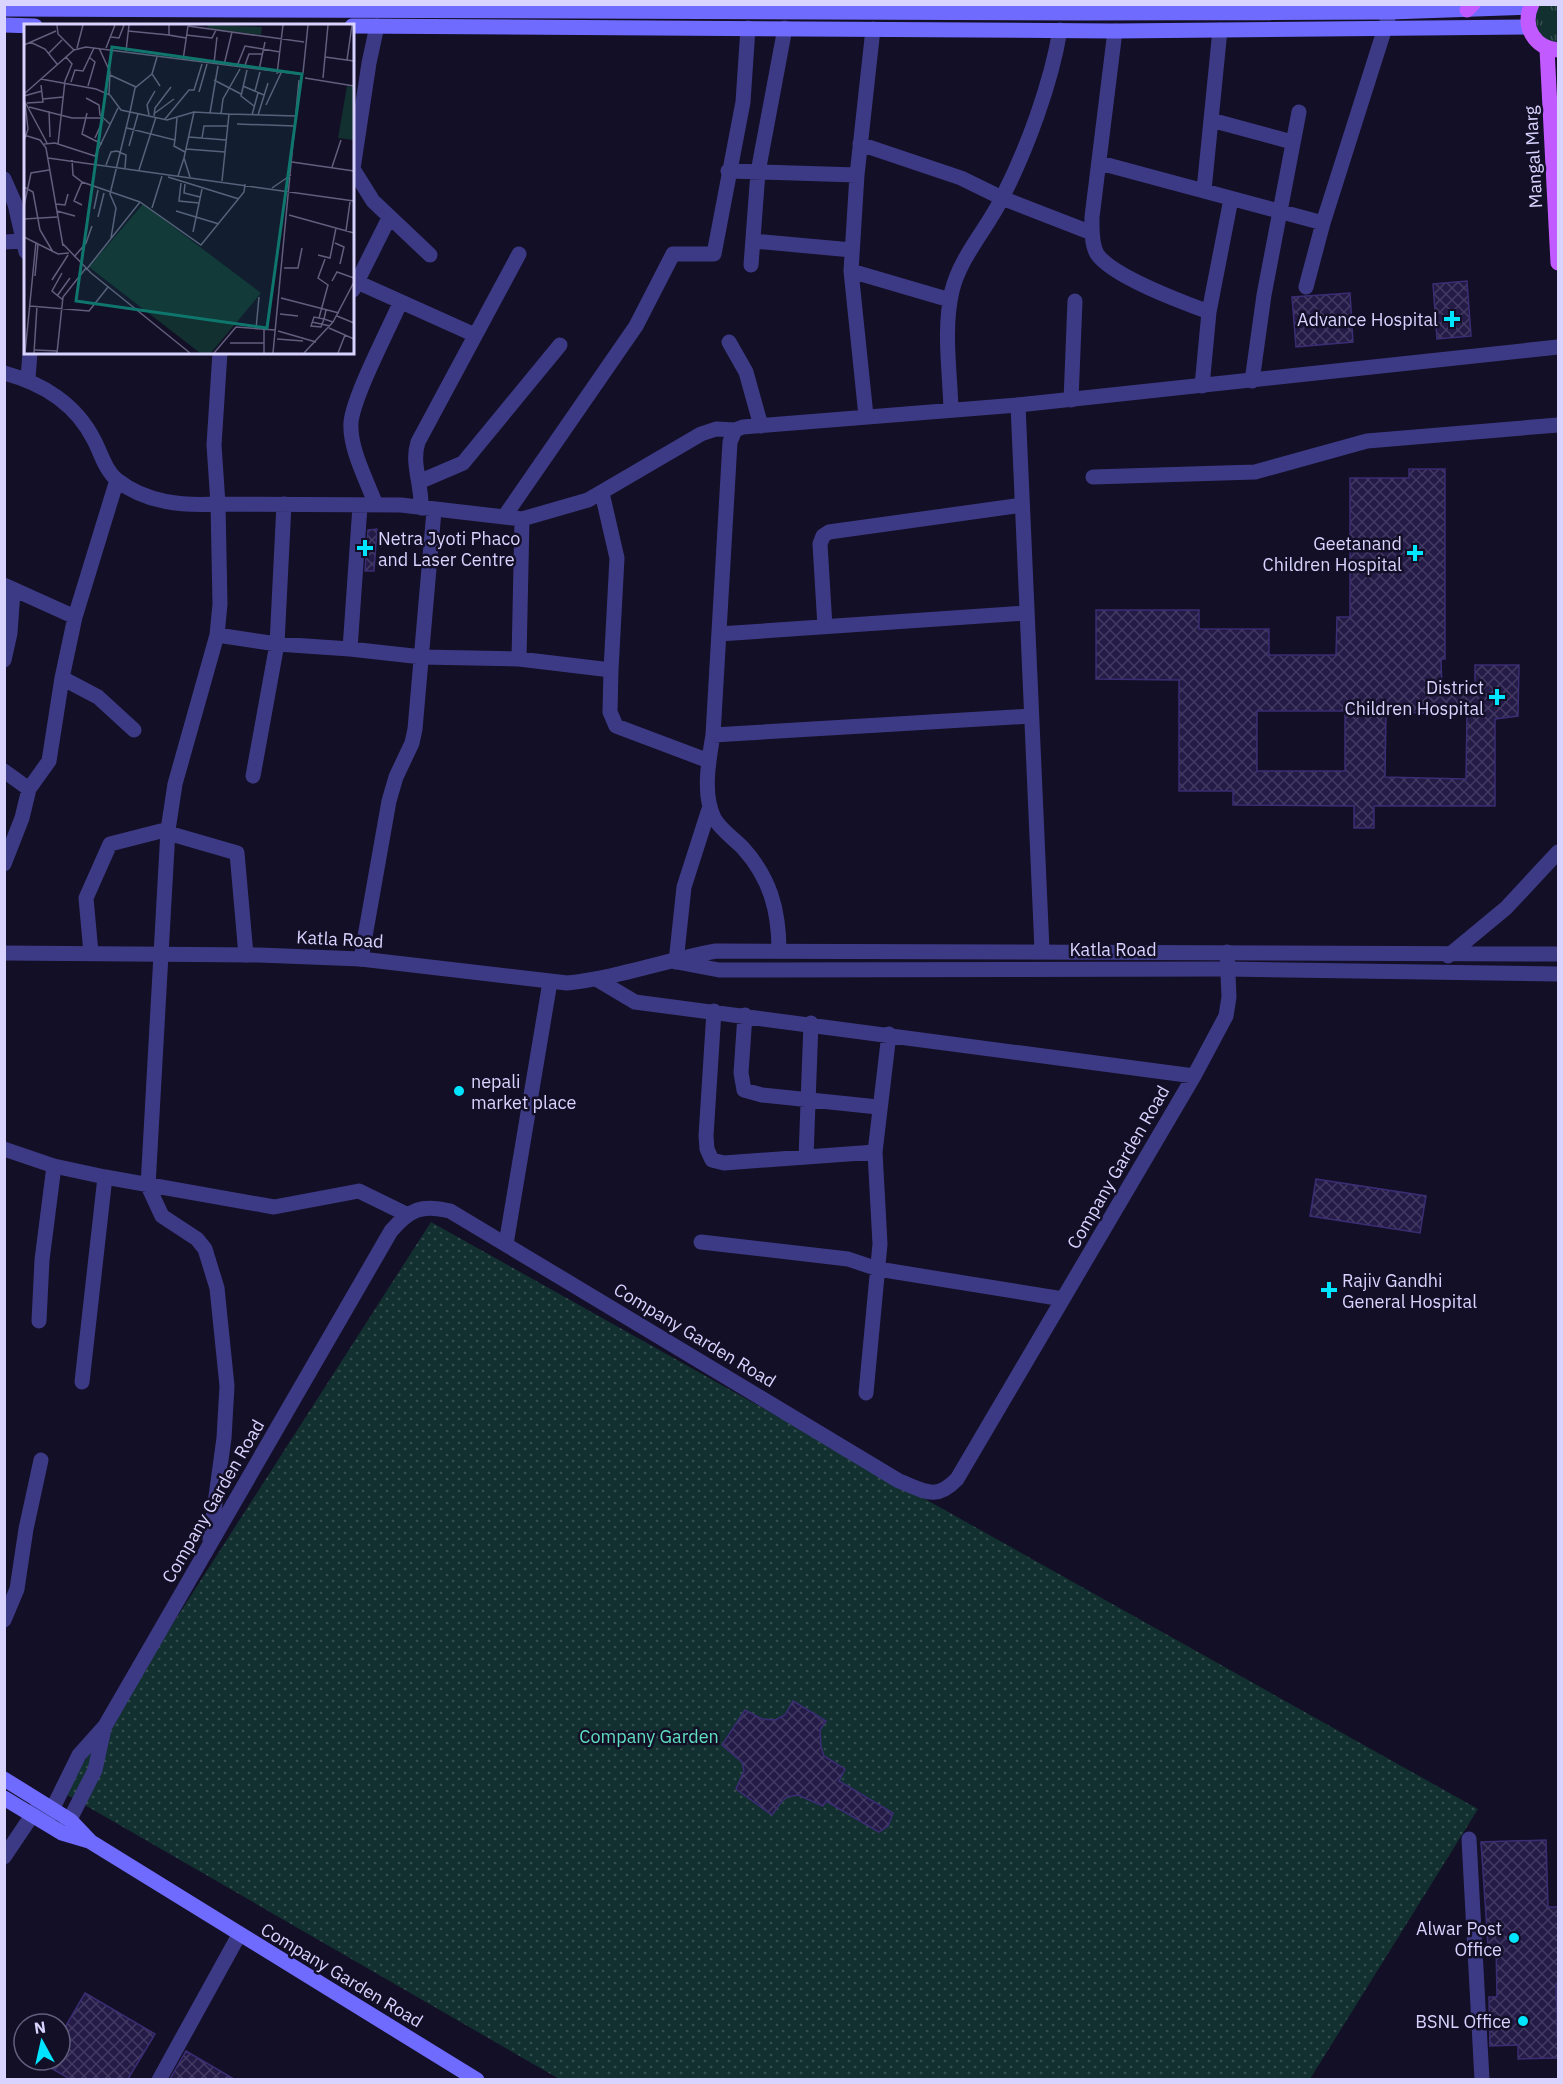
<svg xmlns="http://www.w3.org/2000/svg" width="1563" height="2084" font-family="'IBM Plex Sans',sans-serif">
<defs>
<pattern id="grass-tufts" width="24" height="20" patternUnits="userSpaceOnUse" patternTransform="scale(1.5)"><rect width="24" height="20" fill="#12302f"/><path d="M3 7l-1-3M5 7V3M7 7l1-3M15 17l-1-3M17 17v-4M19 17l1-3" fill="none" stroke="#344d4e"/></pattern>
<pattern id="park-dots" width="8" height="8" patternUnits="userSpaceOnUse" patternTransform="scale(1.5)"><rect width="8" height="8" fill="#12302f"/><path d="M2 2h.1M6 6h.1" fill="none" stroke="#344d4e" stroke-width="1.8" stroke-linecap="round"/></pattern>
<pattern id="building-cross-hatch" width="8" height="8" patternUnits="userSpaceOnUse" patternTransform="scale(1.5)"><rect width="8" height="8" fill="#241b47"/><path d="M0 0l8 8M0 8l8-8" fill="none" stroke="#433b63"/></pattern>
</defs>
<rect width="100%" height="100%" fill="#130f26"/>
<path fill="url(#grass-tufts)" d="M1535,5h23v41l-14,1 -16,-33z"/>
<path fill="url(#park-dots)" d="M431,1222l1047,587 -168,270 -749,1 -497,-287z"/>
<path fill="url(#building-cross-hatch)" stroke="#3b2d73" stroke-width="1.5" fill-rule="evenodd" d="M1467,281l4,55 -34,3 -4,-55z
M1350,293l3,49 -57,5 -4,-50z
M1409,469h36v190h-4l1,33h33v-27h44l-1,51 -23,3v87h-121v22h-20v-22l-121,-1v-14h-54v-111l-83,-1v-69h103v19h70v26h67l1,-38h13v-139h59zM1257,711h88v60h-88zM1386,712l81,2 -1,65 -81,-2z
M377,529l-3,42h-9l3,-41z
M1316,1179l110,17 -6,37 -110,-17z
M793,1701l33,20 -6,9 1,17 3,9 21,13 -6,12 54,32 -5,13 -9,6 -53,-31 -3,5 -25,-11 -11,2 -6,5 -9,13 -36,-26 8,-18 -2,-9 -20,-17 23,-35 17,9 13,1 10,-5z
M1546,1840l2,67h10v77h-2l2,74 -40,1v-14l-28,1 -1,-49h8l-1,-52 -8,1 -7,-104z
M85,1993l70,41 -27,45h-58l-33,-19h23v-24z
M186,2051l48,28h-64z"/>
<g fill="none" stroke-linecap="round" stroke-linejoin="round">
<path stroke="#3d3a85" stroke-width="15" d="M377,26l-8,37 -16,106 20,32 57,54
M1115,31l-23,186c0,11 -1,26 5,37 16,23 85,48 112,58
M1211,120l81,22
M860,144l101,34 41,20 90,35
M1100,163l223,60
M728,171l129,4
M4,179l11,25 11,48
M1204,190l16,-160
M753,241l99,9
M4,242l19,-1
M751,265l7,-93 27,-144
M851,271l99,29
M357,282l118,53
M1306,287l17,-64 67,-211
M353,290l36,-72
M729,342l17,30 15,54
M4,373c38,10 72,31 90,67 7,13 11,30 23,40 29,23 66,26 101,24l-4,-59 6,-93
M28,379l2,-27
M1252,381l12,-86 35,-183
M1202,386l7,-74 22,-113
M1071,400l4,-99
M951,410c-1,-38 -8,-81 1,-119 8,-34 35,-62 50,-93 25,-49 49,-114 58,-168
M866,416l-15,-145 6,-96 16,-146
M1093,477l162,-5 112,-31 191,-16
M421,481l42,-18 97,-118
M602,493l15,65 -6,112
M376,505c-9,-24 -27,-57 -25,-83 3,-27 37,-91 49,-119
M421,508c1,-25 -10,-44 -3,-66l101,-188
M504,517l132,-191 37,-72h41l29,-152 5,-74
M4,585l71,32
M825,627l-5,-83 3,-8 6,-4 193,-27
M719,634l307,-21
M217,635l60,9 73,5 72,8 97,2 92,11 -1,42 6,14 93,35
M350,649l10,-143
M519,659l3,-140
M4,660l6,-27 3,-42
M62,678l36,19 36,33
M713,735l318,-19
M4,771l25,18
M253,776l24,-132 7,-140
M4,864l18,-46 7,-29 20,-28 13,-83 13,-61 42,-137
M779,951c0,-41 -9,-73 -36,-103 -9,-9 -23,-19 -29,-30 -12,-24 -5,-59 -1,-83l17,-293 5,-12 8,-3 275,-22
M91,953l-5,-55 24,-54 51,-13 76,22 9,102
M361,959l28,-158 7,-24 16,-34 3,-14 19,-218
M676,962l8,-75 26,-81
M598,980l37,22 559,74
M714,1011l-8,125 1,13 5,11 12,3 151,-11
M745,1015l-4,58 3,17 18,5 116,12
M4,1149l50,17 51,11 169,30 85,-16 47,23
M806,1157l5,-134
M701,1242l147,17 30,10 185,30
M506,1244l44,-262
M39,1321l3,-61 12,-94
M82,1382l23,-205
M866,1393l14,-149 -5,-92 14,-118
M210,1540l14,-102 3,-52 -10,-98 -12,-39 -8,-10 -35,-23 -14,-30 20,-356 7,-46 42,-149 3,-31 -2,-100 183,1 121,14 66,-19 113,-66 15,-5 19,1
M4,1620l13,-31 9,-60 15,-69
M47,1820l32,-65 26,-29 286,-495c19,-22 31,-27 59,-20l449,270c26,10 37,20 58,-2l237,-403 32,-60 3,-19 -2,-45
M65,1829l30,-59 9,-41
M1469,1839l13,241
M4,1857l35,-52
M159,2080l80,-145"/>
<path stroke="#3d3a85" stroke-width="15" d="M1042,950l-24,-545 540,-58
M4,953l255,2 102,4 206,24c50,-5 99,-23 149,-32l842,3
M1448,956l58,-48 52,-56
M677,962l42,8 508,-1 331,5"/>
<path stroke="#6f6bff" stroke-width="15" d="M4,9l1083,4 303,-1 140,-5
M4,25l31,1
M352,26l763,5 413,-4
M4,1779l66,41 21,22 386,238
M4,1798l58,35 27,8"/>
<path stroke="#c25bff" stroke-width="15" d="M1532,4c-11,23 3,44 26,46
M1467,10l6,-6
M1547,49l11,214"/>
</g>
<g fill="#00e5ff" stroke="#130f26" stroke-width="2">
<path d="M1449 310h6v6h6v6h-6v6h-6v-6h-6v-6h6z"/>
<path d="M362 539h6v6h6v6h-6v6h-6v-6h-6v-6h6z"/>
<path d="M1412 544h6v6h6v6h-6v6h-6v-6h-6v-6h6z"/>
<path d="M1494 688h6v6h6v6h-6v6h-6v-6h-6v-6h6z"/>
<circle cx="459" cy="1091" r="6"/>
<path d="M1326 1281h6v6h6v6h-6v6h-6v-6h-6v-6h6z"/>
<circle cx="1514" cy="1938" r="6"/>
<circle cx="1523" cy="2021" r="6"/>
</g>
<g text-anchor="middle" dominant-baseline="central" stroke-width="5" stroke-linejoin="round" paint-order="stroke">
<g font-size="18" fill="#d9d4ff" stroke="#130f26">
<text transform="translate(1533 157) rotate(-93)">Mangal Marg</text>
<text transform="translate(340 939) rotate(3)">Katla Road</text>
<text x="1113" y="949">Katla Road</text>
<text transform="translate(1118 1167) rotate(-60)">Company Garden Road</text>
<text transform="translate(695 1335) rotate(31)">Company Garden Road</text>
<text transform="translate(213 1501) rotate(-60)">Company Garden Road</text>
<text transform="translate(342 1975) rotate(31)">Company Garden Road</text>
</g>
<g font-size="18" fill="#d9d4ff" stroke="#130f26" text-anchor="end">
<text x="1438" y="319">Advance Hospital</text>
<text x="378" y="538" text-anchor="start">Netra Jyoti Phaco<tspan x="378" dy="21">and Laser Centre</tspan></text>
<text x="1402" y="543">Geetanand<tspan x="1402" dy="21">Children Hospital</tspan></text>
<text x="1484" y="687">District<tspan x="1484" dy="21">Children Hospital</tspan></text>
<text x="471" y="1081" text-anchor="start">nepali<tspan x="471" dy="21">market place</tspan></text>
<text x="1342" y="1280" text-anchor="start">Rajiv Gandhi<tspan x="1342" dy="21">General Hospital</tspan></text>
<text x="1502" y="1928">Alwar Post<tspan x="1502" dy="21">Office</tspan></text>
<text x="1511" y="2021">BSNL Office</text>
</g>
<g font-size="18" fill="#5fe0c0" stroke="#130f26">
<text x="649" y="1736">Company Garden</text>
</g>
</g>
<g transform="translate(24 24)">
<rect width="330" height="330" fill="#130f26"/>
<path d="M323,62l7,1v53l-16,-2z" fill="#12302f"/>
<path d="M184,1l54,2 -1,8 -54,-7zM119,180l118,89 -50,60h-11l-111,-86z" fill="#12302f"/>
<path fill="none" stroke="#625e7d" stroke-width="1.5" d="M33,1l1,9 16,16M145,1v10l17,3M164,2l116,16M104,7l41,4M162,11l26,3 4,-8M87,13l8,1 5,-13M6,18l15,7 12,15M0,21l32,-14M53,24l6,-23M75,24l11,24 -1,22M82,24l9,-23M102,27l3,-26M25,29l13,-13M133,33l-5,17 8,12M301,33l29,4M159,36l5,-34M323,36l5,-35M190,39l3,-26M200,41l8,-33M213,42l8,-20 35,6M220,44l5,-14h14M223,46l-6,26 13,10M235,46l6,-28M279,49l5,-48M253,50l6,-49M86,51l26,12M281,54l49,8M299,54l5,-53M17,55l55,10 14,6 11,15 9,2 5,-24 17,-14M190,56l27,14M47,58l4,-12 8,1 11,-23M64,62l7,-24 -6,-5M219,62l21,9M231,67l5,-19M175,68l8,-28M0,70l50,-44 12,-3 212,27M0,72l18,-5M62,74l13,7 1,10 10,9M19,75l20,-2M0,76l23,43M3,79l16,-1 -2,-17M242,81l15,-32M5,83l43,11h30M25,87l1,26M63,89l-5,21 20,10M131,89l19,-14M186,89l8,-47M197,90l2,-15 17,-30M125,91l-2,-10 8,-14M228,91l6,-22M234,91l10,-32M130,92l1,-8 16,-21M141,95l24,-29h5l8,-26M213,100l58,2M103,104l48,12 -1,6 11,6M0,111l16,5 6,8 17,98M165,113l37,3M71,114l8,-18M178,114l2,-12h24M151,116l2,-22M0,117l4,-12 -3,-26M20,120l11,-1 40,13 23,-48M34,120l7,-63 7,-17 -6,-7M105,122l9,-32M162,125l39,3M24,134l306,43M48,136l1,15 9,7 58,20M268,138l62,9M82,141l5,-13 6,-1 9,4 -1,13M308,143l9,-27M115,146l17,-53M154,152l6,-18M144,153l71,22M166,153l-6,-19 10,-46 35,2M198,157l7,-67 67,2M58,158l-8,19 8,4M157,159l-2,18 20,2M161,160l-1,9 16,4M0,163l9,5 7,38 13,22M248,164l19,-13M32,180l9,1 3,-11M0,182l7,-33 18,-3M128,184l10,-32M70,185l4,-19M33,187l18,5M152,187l43,13M265,191l65,18M74,193l6,-24M0,195l33,-2M322,207l4,-29M169,208l9,-43M0,213l34,17 11,-1M87,214l5,-30 -6,-14 20,-82 37,8 27,-8M311,219l9,4 -4,17M39,220l28,29 99,80M294,231l12,3 6,-30M50,233l12,-14 6,-17M260,244h14l4,-20M62,246l54,-68 61,43 43,-53 1,-8M38,249l-10,18 11,9M11,252l3,-32M28,256l16,-25M308,257l5,-9 17,6M33,272l13,-18M257,274l58,15M6,282l59,5 19,-24M302,286l-2,9 -3,8 -10,-1 3,-9 10,2 9,3M256,290l18,2M313,292l17,7M295,294l9,-33 -10,-7 7,-19M288,298l18,4M305,304l25,11M232,305l3,-32M254,307l38,11M253,315l26,2M206,319h34M11,326l23,1M1,329l11,-111M10,329l3,-47M33,329l6,-56 23,-29M190,329l22,-26 39,3M240,329v-23M249,329l26,-273M280,329l29,-31 21,-40M314,329l7,-18"/>
<path fill="#0f766e" fill-opacity="0.15" stroke="#0f766e" stroke-width="3" d="M88,23l190,27 -35,254 -191,-27z"/>
<rect width="330" height="330" fill="none" stroke="#d9d4ff" stroke-width="3"/>
</g>
<rect width="1563" height="2084" fill="none" stroke="#d9d4ff" stroke-width="12"/>
<g transform="translate(42 2042) rotate(352)"><circle r="28" fill="#130f26" stroke="#625e7d" stroke-width="1.5"/>
<path d="M0-4.5L10 22L0 15L-10 22Z" fill="#00e5ff"/>
<text y="-9" font-size="16" font-weight="bold" text-anchor="middle" fill="#d9d4ff">N</text>
</g>
</svg>
